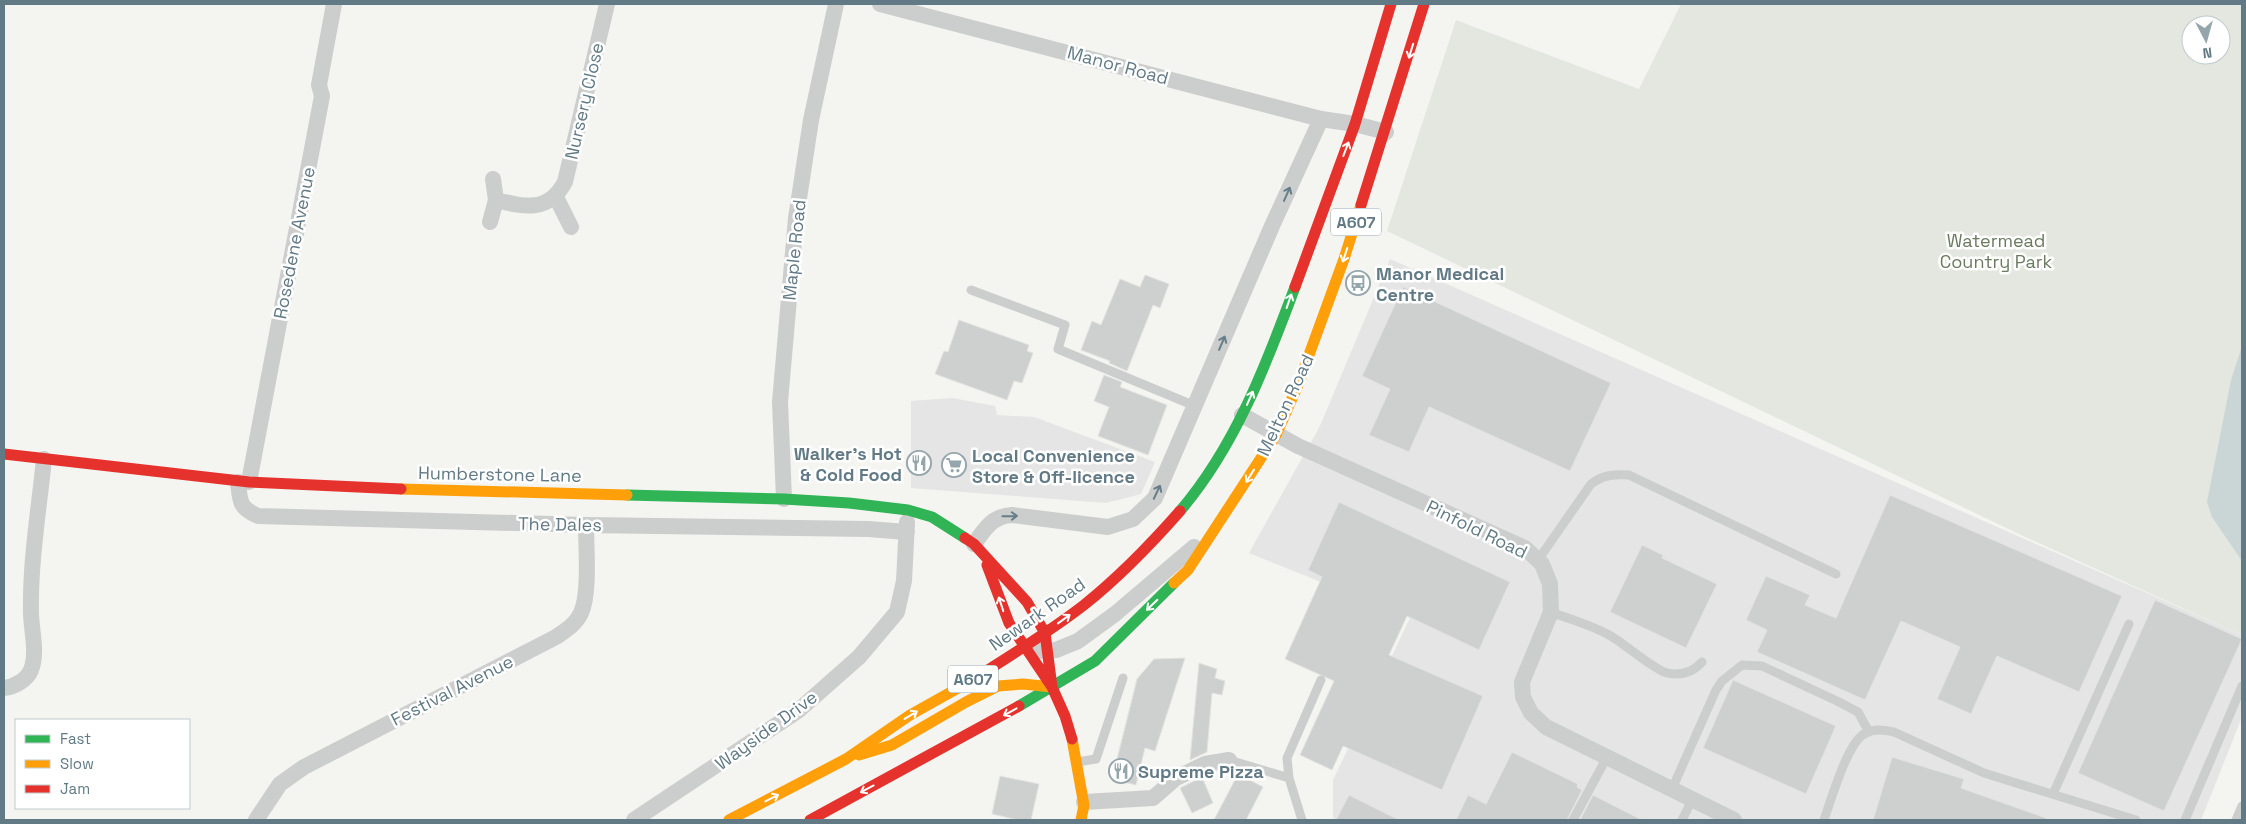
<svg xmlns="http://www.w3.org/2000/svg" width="2246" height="824" font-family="'Space Grotesk',sans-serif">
<rect width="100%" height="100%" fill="#f4f4f1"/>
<path fill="#e4e5e4" d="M1390,259l852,376v82l-41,103h-863l-5,-2v-38l77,-162 -161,-65 71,-127z
M952,398l43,8 2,9 37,2 121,45 -14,32 -35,9 -195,-15v-87z"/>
<path fill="#e4e7df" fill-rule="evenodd" d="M1681,4h561v631l-219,-99 -636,-305 69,-211 183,69zM2191,25h30v30h-30z"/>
<path fill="#cad6d6" d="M2242,346v215l-30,-44 -5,-15 24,-122z"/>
<path fill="#ced0cf" stroke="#e3e3e1" d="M1145,275l24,9 -9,24 -7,-3 -26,66 -18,-8 1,-2 -29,-11 11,-29 9,4 19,-46 20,8z
M1403,287l208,96 -41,88 -141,-64 -20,45 -40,-17 21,-46 -28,-13z
M959,320l70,25 -2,6 6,2 -11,30 -8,-2 -7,19 -72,-26 9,-23 4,1z
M1104,375l18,7 -2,5 47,18 -19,50 -50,-19 11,-29 -15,-6z
M1890,495l232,101 -43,96 -82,-36 -26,58 -34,-15 23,-52 -59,-26 -36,79 -108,-48 10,-22 -21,-10 20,-44 44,19 -5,10 31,13z
M1339,502l171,80 -31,68 -72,-34 -18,39 94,41 -41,94 -99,-44 -11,24 -32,-15 34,-74 -49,-22 37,-82 -14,-7z
M1642,545l21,10 -1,3 55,26 -31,64 -76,-36z
M2155,600l87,39 -78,172 -86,-38z
M1185,658l-30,93 -10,-3 -9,37 -24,-6 25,-100 17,-20z
M1199,663l18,6 -2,9 10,3 -3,14 -10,-2 -5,59 -17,8z
M1733,680l103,46 -30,68 -103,-46z
M1512,752l66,32 -1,3 5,3 -15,30h-111l12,-25 18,9z
M1892,757l72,22 -3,9 85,30v2h-173z
M1238,774l25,13 -17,33h-32z
M1000,776l39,8 -8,36h-13l-26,-6z
M1202,777l11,26 -21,10 -12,-25z
M1349,795l50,25h-63z
M1593,795l49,25h-62z"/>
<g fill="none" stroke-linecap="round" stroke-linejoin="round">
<path stroke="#cccdcd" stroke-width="9" d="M971,290l94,35 -7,24 137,57
M1538,560l53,-76c12,-9 23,-10 38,-9l207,99
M1551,612c18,7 40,13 58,23 15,8 45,35 58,38 14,3 26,-1 35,-11
M1229,760l60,18 13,42
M1077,762l19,-3 27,-81
M1289,778l-2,-20 34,-78
M1672,789l44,-99 6,-9 20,-16 20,1 75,35 21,11 11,20
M2053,794l76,-170
M1573,820l34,-63
M1682,820l10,-20
M1824,820c7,-20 23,-76 40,-86 10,-6 20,-4 30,-2l90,41 152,47
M2185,820l57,-134
M2236,820l6,-14"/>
<path stroke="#cccdcd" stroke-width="16" d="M880,4l441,115 34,5 31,8
M556,197l15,30
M496,200c29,7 52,13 69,-18l42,-178
M490,222l6,-22 -3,-21
M1242,415l56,31 227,102 17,16 8,20 1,28 -29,70 1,15 8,16 15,14 188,93
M238,482c2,19 1,26 20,34l328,9 282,4 39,3
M249,482l73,-386 -3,-11 15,-81
M784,499l-4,-97 16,-184 15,-98 25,-116
M974,544c11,-15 18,-28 38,-29l96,12 25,-8 22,-21 117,-272 49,-107
M1039,651l17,-1 22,-9 37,-27 79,-67
M4,688c10,-1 23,-8 27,-18 7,-18 0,-40 0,-58 -1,-51 8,-103 13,-153
M1084,802l69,-4 23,-20 29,-14 24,-4
M256,820l24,-36 24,-17 252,-130c10,-7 20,-13 25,-24 9,-20 5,-65 5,-88
M634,820l165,-110 60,-53 38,-45 7,-31 3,-59"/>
<path stroke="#30b455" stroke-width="11" d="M627,495l157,4 65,4 59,7 24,7 33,21
M1180,511c55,-64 86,-146 115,-224
M1019,706l76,-45 79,-78"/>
<path stroke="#ff9f0a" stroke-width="11" d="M401,489l226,6
M1174,583l14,-13 88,-135 22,-50 46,-126 17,-54
M1072,739l12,66 -3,15
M859,755l33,-10 74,-43 32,-16 25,-2 29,3
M729,820l117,-61 64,-44 59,-33"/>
<path stroke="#e5322d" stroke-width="11" d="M1361,205l63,-201
M1295,287l60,-163 36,-120
M4,454l245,28 152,7
M965,538l9,6 53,58 18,31 7,54
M987,565l22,58 43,64 13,29 7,23
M969,682c39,-25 79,-49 115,-77 35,-28 67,-61 96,-94
M810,820l209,-114"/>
</g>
<defs><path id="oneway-shaft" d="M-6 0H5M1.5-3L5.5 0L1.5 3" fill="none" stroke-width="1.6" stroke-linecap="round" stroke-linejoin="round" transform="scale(1.25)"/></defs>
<g stroke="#fff">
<use href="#oneway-shaft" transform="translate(1411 51) rotate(107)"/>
<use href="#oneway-shaft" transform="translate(1346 149) rotate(-69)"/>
<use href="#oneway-shaft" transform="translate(1345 255) rotate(108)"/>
<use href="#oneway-shaft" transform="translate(1289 301) rotate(-71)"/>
<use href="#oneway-shaft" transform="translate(1250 398) rotate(-66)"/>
<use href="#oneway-shaft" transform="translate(1250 476) rotate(122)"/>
<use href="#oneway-shaft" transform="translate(1001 604) rotate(-108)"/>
<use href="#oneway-shaft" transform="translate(1152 605) rotate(136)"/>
<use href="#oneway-shaft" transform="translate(1064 619) rotate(-36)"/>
<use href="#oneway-shaft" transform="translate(1010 712) rotate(151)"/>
<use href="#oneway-shaft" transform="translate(911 715) rotate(-31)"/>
<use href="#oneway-shaft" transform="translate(867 789) rotate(152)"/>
<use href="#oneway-shaft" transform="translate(772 798) rotate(-27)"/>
</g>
<g stroke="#667e89">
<use href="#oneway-shaft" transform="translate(1287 194) rotate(-66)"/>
<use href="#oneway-shaft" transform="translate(1222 343) rotate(-67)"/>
<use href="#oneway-shaft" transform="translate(1157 492) rotate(-65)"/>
<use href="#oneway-shaft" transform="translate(1010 516) rotate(-1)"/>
</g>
<defs>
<symbol id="bus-ring" viewBox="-11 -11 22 22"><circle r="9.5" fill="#fff" stroke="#94a5ab" stroke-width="1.5"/><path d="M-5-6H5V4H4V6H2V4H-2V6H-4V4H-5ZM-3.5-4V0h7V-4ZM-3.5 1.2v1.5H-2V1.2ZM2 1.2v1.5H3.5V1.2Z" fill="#94a5ab"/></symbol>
<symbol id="restaurant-ring" viewBox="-11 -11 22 22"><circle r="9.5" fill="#fff" stroke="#94a5ab" stroke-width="1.5"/><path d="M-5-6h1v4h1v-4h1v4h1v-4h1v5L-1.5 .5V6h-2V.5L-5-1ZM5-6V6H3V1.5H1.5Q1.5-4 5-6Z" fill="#94a5ab"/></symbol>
<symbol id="supermarket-ring" viewBox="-11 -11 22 22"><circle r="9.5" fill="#fff" stroke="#94a5ab" stroke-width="1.5"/><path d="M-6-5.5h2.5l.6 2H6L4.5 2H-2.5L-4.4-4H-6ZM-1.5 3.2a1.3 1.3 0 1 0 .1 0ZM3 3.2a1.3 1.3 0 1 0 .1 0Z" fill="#94a5ab"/></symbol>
</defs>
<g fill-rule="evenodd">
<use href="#bus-ring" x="1344" y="269" width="28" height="28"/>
<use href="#restaurant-ring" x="905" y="449" width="28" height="28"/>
<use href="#supermarket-ring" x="940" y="451" width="28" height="28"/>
<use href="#restaurant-ring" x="1107" y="757" width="28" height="28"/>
</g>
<g text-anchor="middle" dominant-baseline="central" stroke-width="5" stroke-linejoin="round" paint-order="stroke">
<g fill="#fff" stroke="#90a2aa" stroke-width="1">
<rect x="1331" y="208.5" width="50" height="27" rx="4"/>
<rect x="948" y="665.5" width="50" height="27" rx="4"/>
</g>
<g font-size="16" font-weight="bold" fill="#617a85">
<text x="1356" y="222">A607</text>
<text x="973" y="679">A607</text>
</g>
<g font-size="18" fill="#617a85" stroke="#fff">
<text transform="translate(1118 65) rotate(15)">Manor Road</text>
<text transform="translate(584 101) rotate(-77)">Nursery Close</text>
<text transform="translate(294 243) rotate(-79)">Rosedene Avenue</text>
<text transform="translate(794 250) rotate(-84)">Maple Road</text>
<text transform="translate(1285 405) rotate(-65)">Melton Road</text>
<text transform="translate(500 474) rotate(1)">Humberstone Lane</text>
<text transform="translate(560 524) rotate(1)">The Dales</text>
<text transform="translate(1477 529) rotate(26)">Pinfold Road</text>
<text transform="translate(1037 614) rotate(-35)">Newark Road</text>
<text transform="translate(452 690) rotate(-27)">Festival Avenue</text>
<text transform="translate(766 730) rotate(-36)">Wayside Drive</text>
</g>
<g font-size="18" fill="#6a7b60" stroke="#fff">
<text x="1996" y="240">Watermead<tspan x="1996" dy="21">Country Park</tspan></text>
</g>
<g font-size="18" font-weight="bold" fill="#617a85" stroke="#fff" text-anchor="start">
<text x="1376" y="273">Manor Medical<tspan x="1376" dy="21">Centre</tspan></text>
<text x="902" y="453" text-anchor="end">Walker's Hot<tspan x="902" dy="21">&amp; Cold Food</tspan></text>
<text x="972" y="455">Local Convenience<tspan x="972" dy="21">Store &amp; Off-licence</tspan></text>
<text x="1138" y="771">Supreme Pizza</text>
</g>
</g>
<rect width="2246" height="824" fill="none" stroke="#617a85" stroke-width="10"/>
<rect x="15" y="719" width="175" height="90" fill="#ffffff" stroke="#c0cace"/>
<rect x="25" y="735" width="25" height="8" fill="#30b455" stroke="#c0cace"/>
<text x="60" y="744" font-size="15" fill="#617a85">Fast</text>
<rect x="25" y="760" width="25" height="8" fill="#ff9f0a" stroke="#c0cace"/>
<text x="60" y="769" font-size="15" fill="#617a85">Slow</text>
<rect x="25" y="785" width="25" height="8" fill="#e5322d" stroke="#c0cace"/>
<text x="60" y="794" font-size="15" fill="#617a85">Jam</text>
<g transform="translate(2206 40) rotate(174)"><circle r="24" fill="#ffffff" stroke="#c0cace"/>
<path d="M0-4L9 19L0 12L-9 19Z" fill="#94a5ab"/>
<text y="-8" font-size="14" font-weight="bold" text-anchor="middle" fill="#617a85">N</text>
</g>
</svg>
